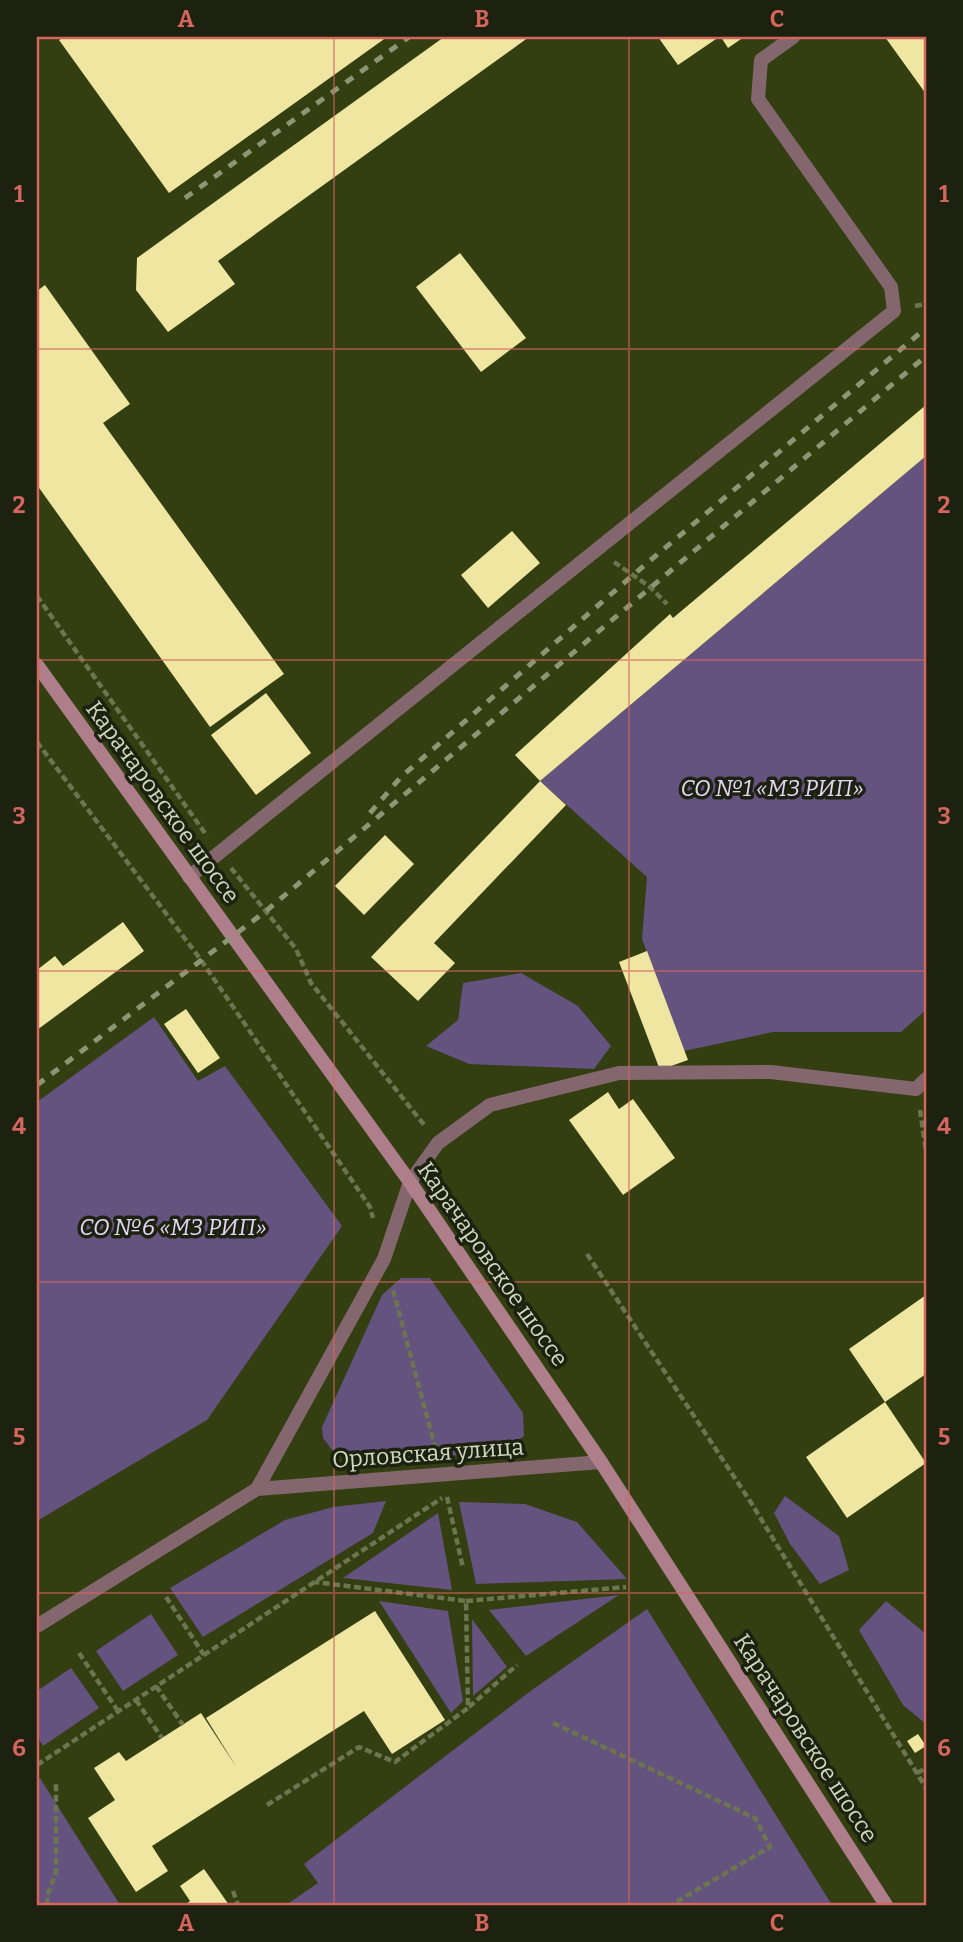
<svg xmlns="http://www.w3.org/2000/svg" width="963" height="1942" font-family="Bitter,serif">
<rect width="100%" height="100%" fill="#333e11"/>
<path fill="#64527f" d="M926,456v554l-25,22h-128l-89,19 -42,-112 5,-62 -107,-96z
M521,973l57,33 33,40 -17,23 -125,-5 -43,-18 32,-26 5,-37z
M154,1017l44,64 27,-15 117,160 -135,194 -170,101v-419z
M401,1278h29l93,135 1,23 -21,16 -147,11 -24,-13 -9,-12 -1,-11 60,-132z
M785,1496l54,40 10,34 -29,14 -30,-40 -16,-31z
M386,1501l-13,32 -170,104 -33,-49 115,-68 48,-13z
M459,1502l66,2 52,18 50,57 -151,5z
M438,1513l14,77 -109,-12z
M619,1595l-93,61 -37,-46z
M379,1601l69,10 15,90 -12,12z
M886,1601l40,33v90l-23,-19 -44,-75z
M647,1609l185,296h-546l32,-22 -14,-19 228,-174z
M151,1614l27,41 -55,36 -27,-40z
M472,1619l35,48 -34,29z
M71,1668l28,40 -56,38 -6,-10v-45z
M40,1778l80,127h-83v-124z"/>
<path fill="#efe6a1" d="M64,37h323l-218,156 -110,-153z
M444,37h85l-311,224 17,23 -67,48 -32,-42 1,-32z
M658,37h61l-41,28z
M721,37h23l-16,11z
M885,37h41v57z
M460,253l66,85 -45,34 -65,-85z
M45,285l85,119 -27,19 181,251 -74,53 -173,-242v-194z
M926,405v51l-386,325 -25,-26 155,-141 3,4z
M512,531l28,32 -52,45 -27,-33z
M266,693l45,60 -55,42 -45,-60z
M540,781l26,24 -132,138 21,20 -37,38 -47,-44z
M385,835l29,29 -50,51 -29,-29z
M123,922l21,29 -107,79v-60l18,-14 8,10z
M647,951l41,109 -28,10 -41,-108z
M186,1009l34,49 -22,15 -34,-49z
M608,1092l11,17 14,-10 42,59 -52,37 -54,-75z
M926,1295v79l-41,28 41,61 -79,55 -41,-61 79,-55 -36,-53z
M375,1611l70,109 -53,34 -28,-43 -212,135 16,25 -32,21 -48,-74 27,-18 -21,-32 25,-16 7,9 75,-48 36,55 -31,-50z
M918,1734l8,12 -11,7 -8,-12z
M204,1869l25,36h-44l5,-4 -10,-15z"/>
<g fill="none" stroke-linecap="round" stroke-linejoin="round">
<path stroke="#6c7550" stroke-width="4.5" stroke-dasharray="7 3.5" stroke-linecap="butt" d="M915,306l11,-2
M614,562l36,25 17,17
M37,596l170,240
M37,742l164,218 169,247 3,11
M231,868l65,81 15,34 114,143
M920,1110l6,41
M587,1254l163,247 176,287
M393,1290l44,164
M447,1497l16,71
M166,1597l38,58
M466,1601l160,-14
M79,1653l39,58
M156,1686l27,39
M136,1700l26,38
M469,1707l48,-42
M553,1723l202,95 15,29 -99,58
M37,1765l405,-267
M917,1773l9,-5
M267,1805l92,-58 36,15 73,-54 -2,-107 -151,-19
M233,1891l5,14
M48,1905l-1,-8 9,-25v-88"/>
<path stroke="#84666e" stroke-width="14" d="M189,877l705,-566 -3,-24 -133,-188 3,-39 32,-23
M410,1182l28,-39 52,-38 129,-32 152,-1 145,17 10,-10"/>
<path stroke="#84666e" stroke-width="14" d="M257,1489l127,-230 26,-77
M37,1626l220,-137 344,-27"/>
<path stroke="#ae7f8b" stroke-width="14" d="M37,665l373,517 191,280 285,443"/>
<path stroke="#8d9674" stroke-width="5" stroke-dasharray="9 9" stroke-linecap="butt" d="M185,198l224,-161
M370,813l31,-36 232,-202 293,-247
M37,1085l229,-174 660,-555"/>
</g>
<path fill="none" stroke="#d4665d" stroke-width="2" stroke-opacity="0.55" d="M334,37v1868M629,37v1868M37,349h889M37,660h889M37,971h889M37,1282h889M37,1593h889"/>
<g text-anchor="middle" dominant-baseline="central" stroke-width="7" stroke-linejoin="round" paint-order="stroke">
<g font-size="23" font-style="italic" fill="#e3d7f8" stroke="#1d2210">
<text x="772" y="788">СО №1 «МЗ РИП»</text>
<text x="173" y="1227">СО №6 «МЗ РИП»</text>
</g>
<g font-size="23" fill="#d1d9c0" stroke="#1d2210">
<text transform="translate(163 802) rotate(54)">Карачаровское шоссе</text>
<text transform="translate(493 1264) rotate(55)">Карачаровское шоссе</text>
<text transform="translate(428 1453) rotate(-4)">Орловская улица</text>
<text transform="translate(806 1738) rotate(57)">Карачаровское шоссе</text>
</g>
</g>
<rect width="963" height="1942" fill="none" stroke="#1d2210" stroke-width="77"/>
<rect x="38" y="38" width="887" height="1866" fill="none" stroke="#d4665d" stroke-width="2.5"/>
<g font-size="23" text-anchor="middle" font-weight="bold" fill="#d4665d">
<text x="186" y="27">A</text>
<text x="482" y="27">B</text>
<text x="777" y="27">C</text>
<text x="19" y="202">1</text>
<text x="944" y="202">1</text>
<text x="19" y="513">2</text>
<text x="944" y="513">2</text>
<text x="19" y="824">3</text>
<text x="944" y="824">3</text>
<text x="19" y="1134">4</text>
<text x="944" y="1134">4</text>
<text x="19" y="1445">5</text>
<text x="944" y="1445">5</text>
<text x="19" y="1756">6</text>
<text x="944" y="1756">6</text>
<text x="186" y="1931">A</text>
<text x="482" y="1931">B</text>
<text x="777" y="1931">C</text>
</g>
</svg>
